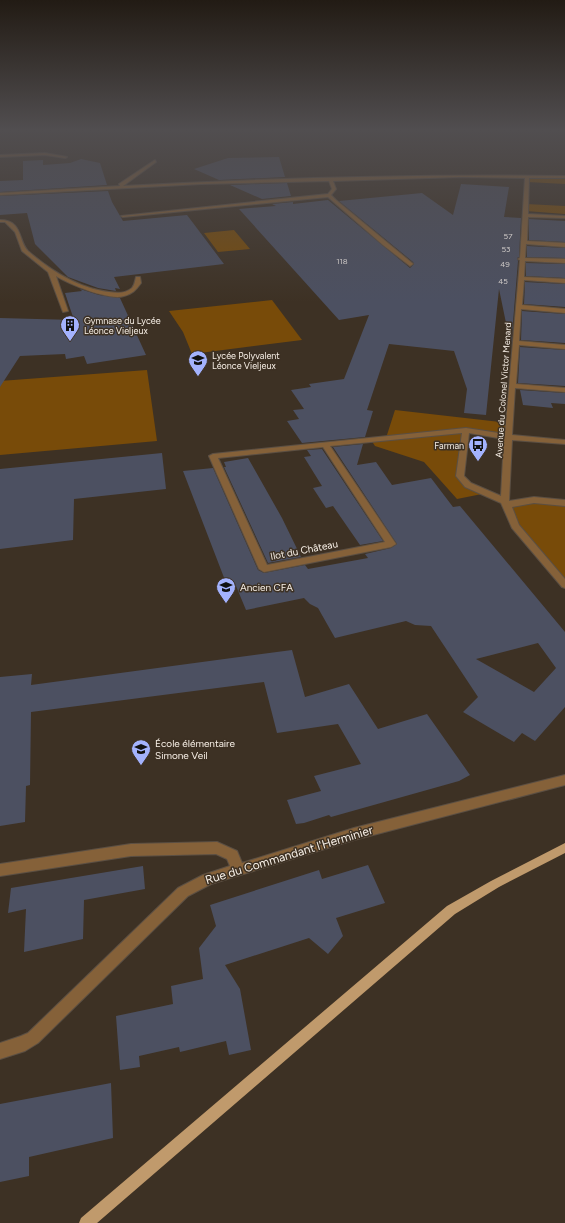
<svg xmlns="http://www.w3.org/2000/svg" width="565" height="1223" font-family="Figtree,sans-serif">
<rect width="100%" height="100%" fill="#3d3124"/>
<path fill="#784b09" d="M527,176l38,1v7l-38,-2z
M526,204l39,2v8l-39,-3z
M234,230l16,19 -32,3 -14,-19z
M272,300l30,40 -110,14 -9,-22 -14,-21z
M147,370l10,71 -157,14v-74z
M395,410l114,13 -1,14 -42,-7 -6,46 27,17 -30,6 -33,-37 -49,-16 -4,-6 15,-2z
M534,500l31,3v82l-50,-59 -8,-21z"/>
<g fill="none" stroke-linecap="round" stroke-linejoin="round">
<path fill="#c09a6c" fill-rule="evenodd" d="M565,843v10l-66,34 -44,27 -358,309h-18l2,-5 366,-312 44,-25z"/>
</g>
<path fill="#4c5061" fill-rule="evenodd" d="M279,157l6,20 -66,3 -25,-11 34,-11z
M81,159l19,4 7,22 -107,7v-11l23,-1v-19l20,-1v5l27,-2z
M287,183l4,13 -29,3 -32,-14z
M461,184l48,3 -5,30 17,1 -2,39 -2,1 1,3 -7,86 -12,-58 -13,126 -22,-2 3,-24 -13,-38 -65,-7 -22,66 6,1 -8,26 -63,6 -15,-22 12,-2 -6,-9 11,-1 -13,-19 20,-3 -2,-3 35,-5 25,-64 -30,5 -100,-111 37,-3 -4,-2 21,-2v2l35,-4 82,68 4,-4 -1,-2 -74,-61 83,-8 31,22z
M108,191l4,11 11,19 64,-6 37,49 -110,13 6,12 -5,-1 1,3 -18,-3 -30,-11 -33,-33 -8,-31 -27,2v-19z
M529,219l36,2v21l-36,-2z
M527,246l38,2v10l-38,-1z
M526,263l39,1v14l-39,-2z
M525,282l40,2v23l-41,-3z
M80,289l19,6 21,3 26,57 -59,9 -3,-8 -18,3 -1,-5 -45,2 -20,31v-69l74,2 -9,-27 17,-2z
M522,311l43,3v29l-44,-3z
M520,347l45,3v36l-47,-3z
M520,390l45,3v11l-14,-1 2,5 -30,-3z
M363,444l-6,21 19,-3 16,23 39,-7 22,29 7,-1 105,126v75l-30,34 -13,-8 -8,9 -51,-30 15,-15 -47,-71 -16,-1 -9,-4 -71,17 -17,-30 -8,-4 -6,-6 -58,12 -10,-24 -8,2 -45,-117 30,-3 45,102 6,3 41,-8 3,4 60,-11 -3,-4 26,-6 6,-4 -64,-97zM538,643l18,25 -22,24 -58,-33z
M322,449l61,92 -23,4 -27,-39 -7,2 -13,-20 9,-2 -18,-29 7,-1 -4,-6z
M162,453l4,36 -92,10 -1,41 -73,9v-80z
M248,458l34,60 19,39 -33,6 -44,-96h2l-2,-5z
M292,650l13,47 44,-13 29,45 49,-15 43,61 -11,6 -128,36 -2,-2 -25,8 -8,1 -9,-24 34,-9 -7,-15 47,-12 -23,-40 -61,9 -13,-51 -233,30 -1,73 -4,1 -1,36 -25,4v-149l32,-3 -1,11z
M368,865l17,38 -49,15 7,18 -15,18 -19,-16 -84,27 15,24 11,61 -22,5 -3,-14 -46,11 -1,-5 -40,9 1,11 -20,3 -4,-54 57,-12 -2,-18 32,-7 -4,-31 17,-22 -6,-21 109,-35 3,9z
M143,866l2,23 -61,11 -1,39 -59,13 2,-43 -18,4 3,-25z
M111,1083l2,55 -84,19v19l-29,6v-78z"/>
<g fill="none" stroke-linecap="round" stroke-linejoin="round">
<defs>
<path id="minor" d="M45,153l22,4 -2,1 -20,-3 -45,2v-2z
M155,160l1,2 -33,24c147,-8 295,-12 442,-10v2h-36l-1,36 37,2v2l-37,-1 -1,24 38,2v4l-39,-3 -1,14 40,1v4l-40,-2 -1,16 41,2v4l-41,-3 -2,25 43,4v4l-44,-4 -2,32 46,4v4l-46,-4 -3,39 49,4v4l-50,-4 -3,47 53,5v4l-53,-4 -3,61 25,-4 31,3v6l-31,-3 -22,4 7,18 46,54v9l-3,-1 -50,-59 -11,-25 -36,-16 -9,-11 6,-43 -132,13 66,98 -5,3 -127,25 -5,-3 -50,-113 4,-2 253,-26 39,6 15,-174 -2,-1 2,-1 5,-80 -64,-1 -128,4 3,8 -5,6 5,5 76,63 1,1 -3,2 -27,-21 -55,-48 -205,20 -2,-1 207,-22 4,-5 -3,-8 -128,3 -201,11v-2l120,-7 -1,-2zM469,433l35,6 -3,57 -30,-13 -7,-7zM323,447l62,95 -118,23 -49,-107z
M0,220c23,0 18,21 28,31 23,20 50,37 81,41 8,1 16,2 23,-4 3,-4 3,-7 4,-11h4l1,6c-5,7 -9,11 -17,13 -15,5 -55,-12 -68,-20l12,35 -5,1 -15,-40 -26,-21 -7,-19 -10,-10h-5z
M565,775v10l-211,55 -143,44 -23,12 -150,147 -13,8 -25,8v-16l21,-7 7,-3 150,-145 25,-13 27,-9 -3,-7 -11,-5 -85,2 -131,20v-12l131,-20 86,-2 20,9 5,12 112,-35z"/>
</defs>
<use href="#minor" stroke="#5b4f43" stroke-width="2"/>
<use href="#minor" fill="#856139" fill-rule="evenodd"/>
</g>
<linearGradient id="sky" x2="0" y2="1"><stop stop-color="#221b14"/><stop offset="0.43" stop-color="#514e50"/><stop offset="1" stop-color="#514e50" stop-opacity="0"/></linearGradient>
<rect width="565" height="302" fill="url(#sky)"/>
<defs>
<symbol id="building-pin" viewBox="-11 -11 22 30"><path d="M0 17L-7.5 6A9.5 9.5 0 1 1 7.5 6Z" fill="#a3b2fd" stroke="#3d3124"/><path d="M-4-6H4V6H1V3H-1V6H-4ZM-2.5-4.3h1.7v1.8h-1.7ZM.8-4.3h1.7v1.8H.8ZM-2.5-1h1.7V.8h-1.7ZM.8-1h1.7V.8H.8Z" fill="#111"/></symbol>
<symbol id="school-pin" viewBox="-11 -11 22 30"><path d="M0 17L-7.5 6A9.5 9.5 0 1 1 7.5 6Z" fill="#a3b2fd" stroke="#3d3124"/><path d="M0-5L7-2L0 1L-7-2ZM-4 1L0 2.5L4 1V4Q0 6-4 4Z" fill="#111"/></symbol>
<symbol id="bus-pin" viewBox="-11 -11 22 30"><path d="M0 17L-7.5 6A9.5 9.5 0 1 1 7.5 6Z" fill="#a3b2fd" stroke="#3d3124"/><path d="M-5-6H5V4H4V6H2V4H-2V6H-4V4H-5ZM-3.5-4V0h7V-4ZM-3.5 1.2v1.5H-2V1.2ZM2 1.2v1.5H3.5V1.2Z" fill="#111"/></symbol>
</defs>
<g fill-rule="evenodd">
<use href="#building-pin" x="59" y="314" width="22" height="30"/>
<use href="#school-pin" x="187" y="349" width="22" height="30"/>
<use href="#bus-pin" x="467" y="434" width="22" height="30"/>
<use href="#school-pin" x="215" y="576" width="22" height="30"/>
<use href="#school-pin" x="130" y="738" width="22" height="30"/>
</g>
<g text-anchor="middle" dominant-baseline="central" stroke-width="3" stroke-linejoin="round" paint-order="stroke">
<g font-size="8" fill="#ccc7c5">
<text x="508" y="236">57</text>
<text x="506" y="249">53</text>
<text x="342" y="261">118</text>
<text x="505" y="264">49</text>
<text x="503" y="281">45</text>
</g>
<g font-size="9" fill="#f7efe6" stroke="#3d3124" text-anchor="start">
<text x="84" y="320">Gymnase du Lycée<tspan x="84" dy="10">Léonce Vieljeux</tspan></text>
<text x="212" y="355">Lycée Polyvalent<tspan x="212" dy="10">Léonce Vieljeux</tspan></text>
<text x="464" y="445" text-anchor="end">Farman</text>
</g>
<g font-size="9" fill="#f7efe6" stroke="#3d3124">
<text transform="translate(503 390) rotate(-86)">Avenue du Colonel Victor Menard</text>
</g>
<g font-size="10" fill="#f7efe6" stroke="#3d3124">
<text transform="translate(304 550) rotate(-11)">Ilot du Château</text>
</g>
<g font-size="10" fill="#f7efe6" stroke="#3d3124" text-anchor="start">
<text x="240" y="587">Ancien CFA</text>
<text x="155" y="743">École élémentaire<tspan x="155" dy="12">Simone Veil</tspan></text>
</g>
<g font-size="12" fill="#f7efe6" stroke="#3d3124">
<text transform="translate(289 855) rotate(-17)">Rue du Commandant l'Herminier</text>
</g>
</g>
</svg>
